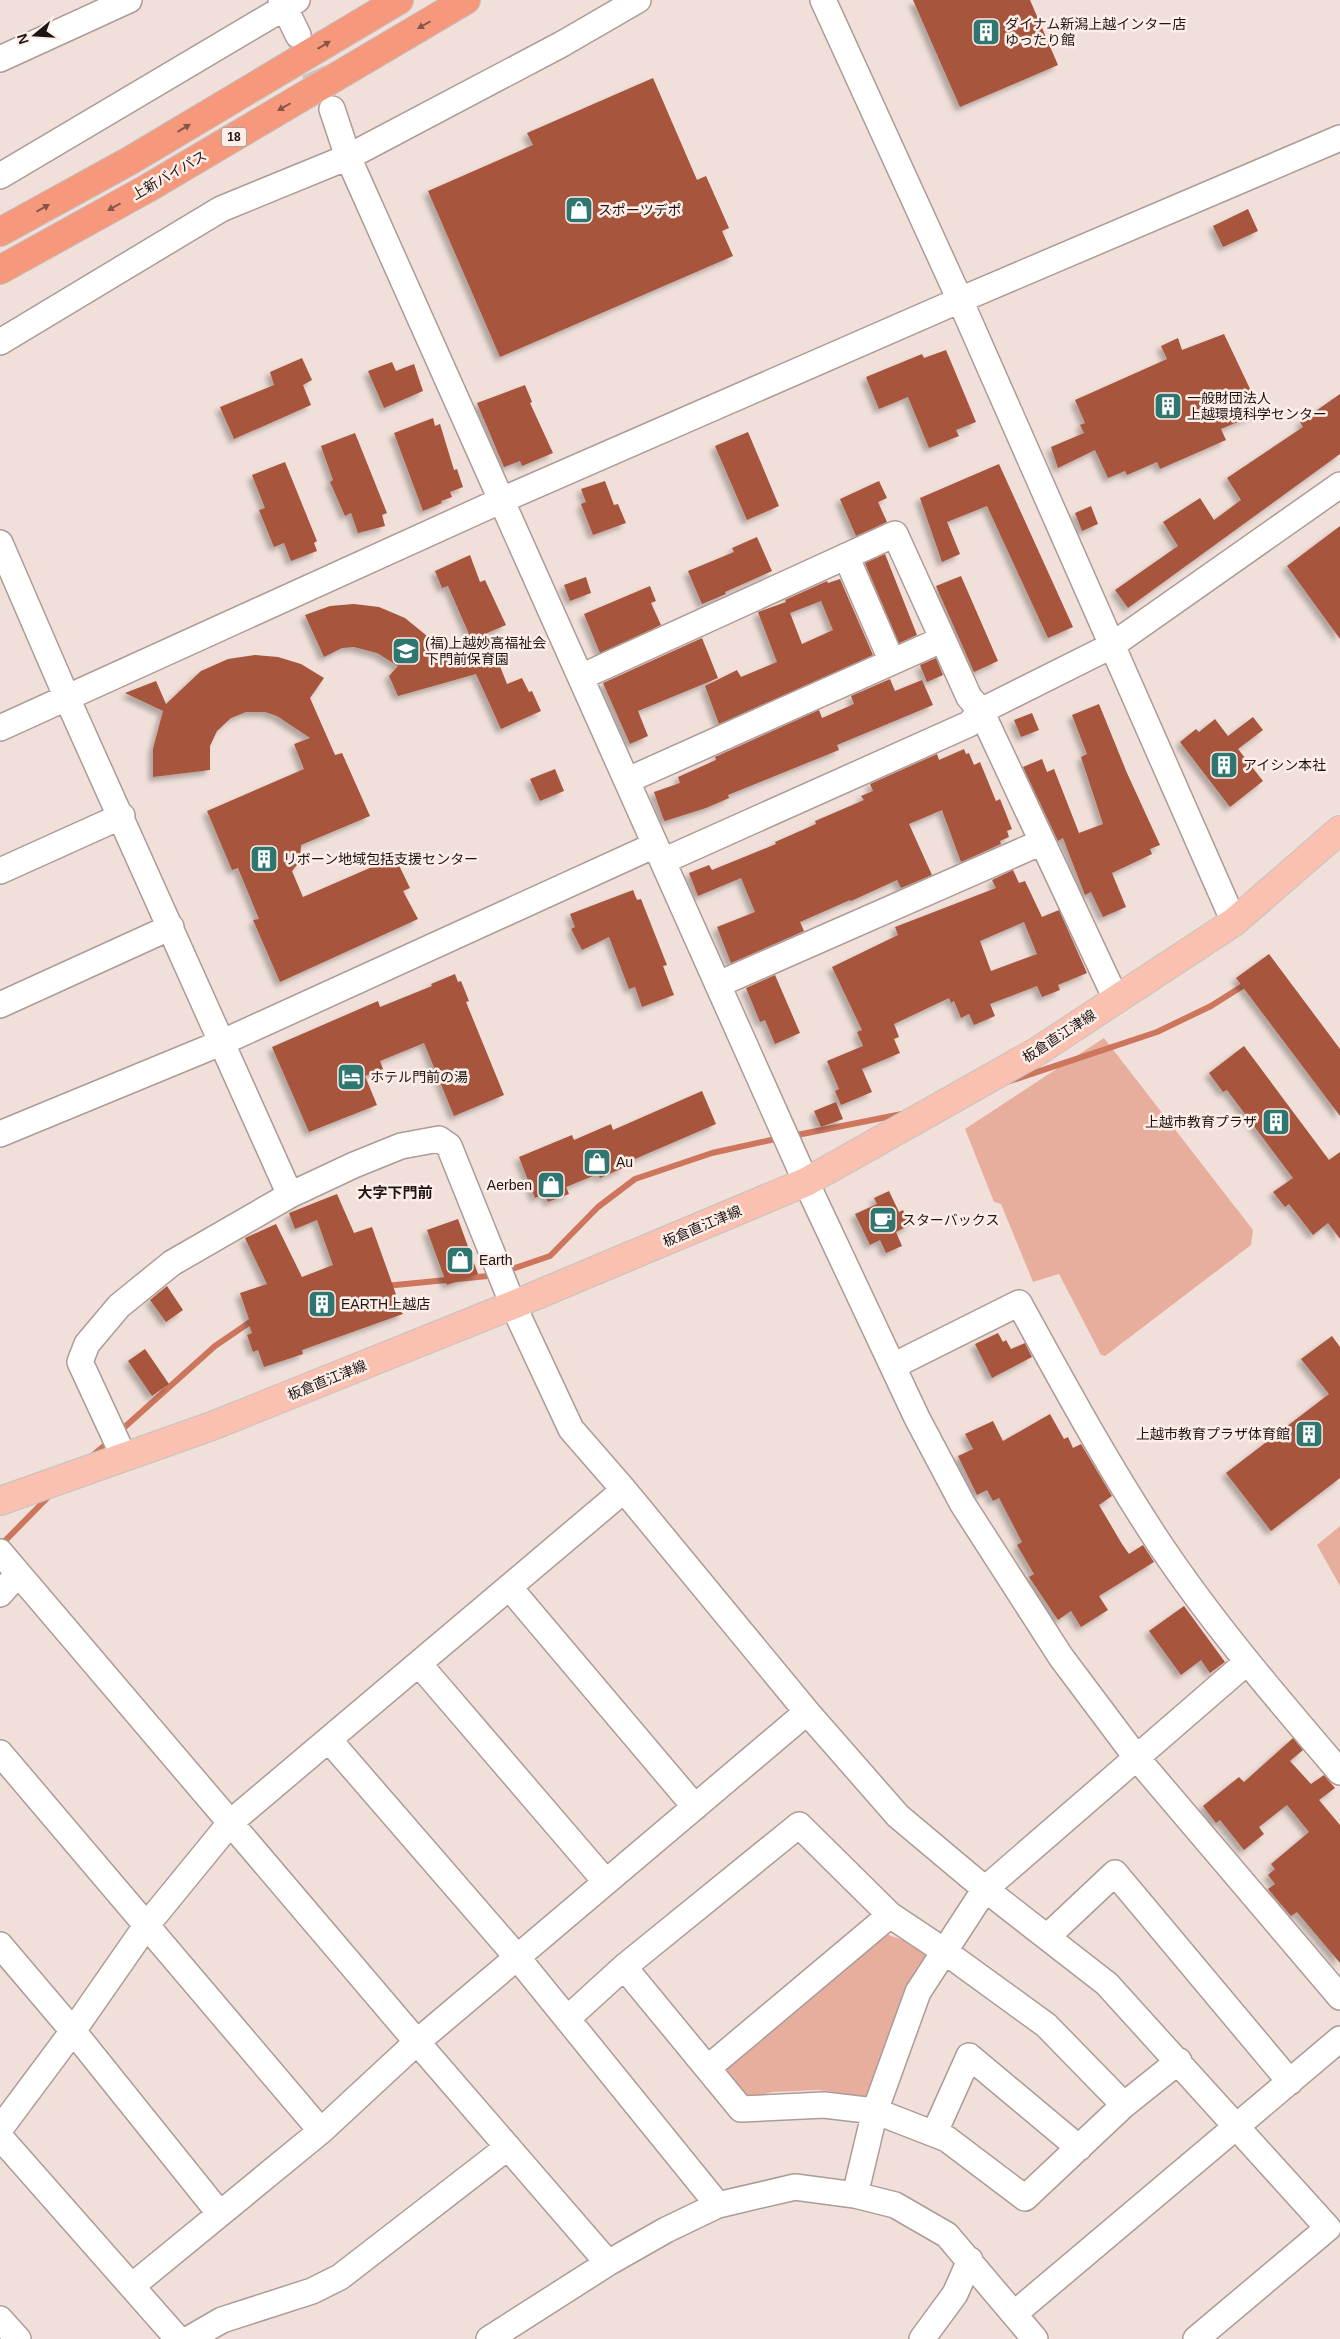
<svg xmlns="http://www.w3.org/2000/svg" width="1340" height="2339" font-family="Arial,'Noto Sans JP',sans-serif">
<defs>
<filter id="shadow"><feDropShadow dx="-4.5" dy="4.5" stdDeviation="2.5" flood-color="#0004"/></filter>
</defs>
<rect width="100%" height="100%" fill="#f1e0da"/>
<path fill="#e7ae9d" d="M1104,1038l149,192 -2,15 -146,111 -4,-1 -42,-81 -26,8 -32,-78 -7,-2 -29,-73z
M1340,1526v60l-23,-41z
M886,1934l42,15 1,3 -62,145 -48,-7 -47,2 -21,6 -4,-2 -19,-21 -2,-9z"/>
<g fill="none" stroke-linecap="round" stroke-linejoin="round">
<path stroke="#cd765d" stroke-width="6" d="M1010,1081l147,-49 54,-26 38,-24
M792,1136l110,-22
M506,1271l44,-15 48,-49 37,-28 77,-26 68,-15
M385,1286l103,-10 8,-2
M118,1433l97,-87 41,-28
M92,1456l19,-16
M0,1546l52,-53"/>
</g>
<path fill="#a7543c" fill-rule="evenodd" filter="url(#shadow)" d="M913,0h117l28,65 -98,42z
M653,78l44,102 9,-4 23,52 -7,3 11,25 -233,101 -72,-166 105,-46 -6,-12z
M1248,209l10,22 -35,16 -10,-21z
M1224,334l37,78 -40,17 5,11 -66,29 -3,-7 -30,13 -2,-4 -17,7 -13,-28 -37,18 -7,-21 33,-14 -4,-8 5,-2 -10,-23 92,-41 -6,-13 17,-8 4,12z
M946,350l30,72 -20,8 3,6 -30,12 -21,-51 -29,12 -13,-32 56,-23 2,4z
M302,358l10,22 -9,5 8,20 -77,34 -14,-32 54,-22 -4,-13z
M392,362l4,9 18,-7 9,27 -39,17 -16,-37z
M525,385l7,17 -2,1 23,50 -31,13 -2,-5 -16,6 -27,-64z
M1340,394v60l-212,154 -13,-18 63,-44 -15,-24 37,-24 14,22 27,-20 -14,-22 76,-51 -3,-5z
M433,418l2,8 5,-2 14,46 3,-1 6,18 -13,5 2,5 -11,4 1,2 -19,8 -29,-78z
M748,432l31,74 -32,14 -32,-74z
M355,433l32,80 -5,2 3,11 -27,7 -7,-20 -6,3 -15,-34 3,-2 -12,-34z
M285,462l32,79 -3,2 3,8 -26,10 -7,-18 -10,4 -15,-37 6,-2 -13,-33z
M999,464l74,163 -25,11 -61,-132 -40,16 13,32 -18,8 -22,-64z
M605,481l9,24 4,-1 8,19 -33,12 -12,-31 5,-2 -5,-13z
M879,481l8,17 -9,4 9,20 -31,14 -16,-37z
M1091,506l7,18 -16,7 -7,-18z
M1340,526v113l-53,-73z
M757,537l15,34 -47,21 1,2 -24,10 -14,-33 46,-19 -2,-4z
M885,554l32,81 -18,8 -34,-80z
M470,555l10,27 5,-2 21,45 -19,8 20,51 15,-6 7,14 3,-1 9,20 -40,18 -25,-55 -78,22 -9,-20 9,-10 -21,-13 -23,-6 -12,1 -18,9 -19,-42 25,-9 24,-2 25,3 26,11 27,22 16,22 28,-12 -28,-64 -6,2 -7,-17z
M961,576l37,85 -24,11 -38,-86z
M586,577l5,16 -21,8 -6,-16z
M840,579l33,76 -154,69 -14,-38 32,-16 4,7 36,-15 -19,-50 28,-10 -1,-2 42,-19 1,2zM821,601l12,29 -31,14 -12,-31z
M650,586l6,15 -5,2 10,22 -61,28 -16,-39z
M702,638l16,40 -80,33 10,25 -18,8 -27,-61z
M255,655l23,2 23,7 23,14 -14,20 25,57 7,-2 28,63 -69,29 -1,16 -8,10 11,26 92,-40 15,31 -7,3 15,28 -138,63 -27,-62 6,-1 -21,-51 -6,2 -25,-59 97,-42 -10,-25 16,-6 -33,-22 -12,-4h-19l-15,6 -14,13 -7,15v24l-57,7v-28l10,-38 -38,-18 31,-12 10,23 35,-33 27,-12z
M936,658l7,17 -16,7 -7,-17z
M890,679l5,12 27,-11 11,25 -96,40 2,5 -111,45 1,3 -23,10 -41,13 -2,-3 -9,-26 26,-9 -2,-6 38,-17 -1,-3 104,-47 3,8 32,-14 -3,-8z
M1099,704l28,69 33,72 -10,4 2,5 -40,19 14,34 -23,10 -12,-25 -6,3 -22,-57 -5,3 -35,-74 19,-8 5,13 7,-3 25,64 24,-9 -22,-67 6,-3 -15,-39z
M1032,713l7,17 -18,7 -7,-17z
M1253,717l10,13 -25,19 25,32 -33,26 -50,-65 16,-13 3,3 16,-13 13,17z
M964,749l2,5 3,-1 5,12 6,-3 16,39 4,-2 12,30 -5,2 2,6 -9,4 1,3 -40,18 -19,-52 -33,14 23,51 -31,13 -4,-8 -46,21 -1,-1 -50,22 4,9 -73,32 -14,-36 38,-15 -14,-34 -43,18 -9,-23 20,-8 3,5 64,-26 -1,-2 41,-18 -1,-3 49,-21 -3,-4 12,-5 -3,-7 67,-30 2,6z
M555,769l9,22 -24,10 -10,-22z
M1013,870l6,13 6,-2 17,36 17,-7 28,63 -29,12 2,5 -18,7 -5,-11 -47,18 5,12 -21,9 -5,-11 -8,4 -7,-17 -3,2 -2,-5 -55,26 5,13 -5,2 6,14 -38,16 10,23 -31,13 -6,-14 4,-2 -12,-28 36,-15 -6,-14 5,-2 -30,-63 66,-32 -3,-8 101,-39 -4,-8zM1024,922l13,32 -46,17 -11,-30z
M633,890l4,10 4,-1 26,66 -4,1 11,29 -32,12 -7,-20 -6,2 -20,-52 -27,13 -11,-21 4,-2 -5,-13z
M1269,954l71,95v67l-104,-138z
M455,974l3,8 3,-1 8,20 -3,1 38,93 -50,21 -30,-73 -44,18 3,8 -18,7 12,29 -68,27 -37,-85 106,-46 2,6 52,-21 -1,-2z
M775,975l25,58 -25,11 -10,-24 -5,2 -14,-34z
M1244,1046l85,114 11,-8v87l-12,-16 -15,12 -24,-31 -4,3 -12,-15 20,-14 -66,-88 -4,2 -14,-19z
M702,1091l14,33 -95,41 2,3 -23,10 -2,-4 -32,13 3,7 -21,8 -4,-8 -9,4 -16,-41 53,-22 2,5 37,-16 2,6z
M836,1102l7,17 -22,8 -7,-16z
M889,1191l10,21 4,-2 7,15 -14,7 6,14 -16,7 -6,-13 -10,5 -15,-31 22,-10 -3,-6z
M337,1194l17,39 18,-6 31,87 -101,36 1,4 -39,13 -6,-17 -5,2 -6,-17 5,-2 -3,-8h2l-11,-32 27,-9 -22,-46 31,-14 26,53 31,-12 -16,-45 -22,9 -6,-16z
M458,1219l20,55 -31,11 -20,-55z
M167,1286l16,24 -17,12 -16,-22z
M998,1333l5,9 3,-2 5,9 14,-6 7,14 -40,21 -17,-34z
M1332,1336l8,11v131l-69,53 -45,-58 103,-79 -28,-35z
M145,1349l24,35 -17,12 -24,-35z
M1050,1414l14,25 4,-2 5,11 8,-4 31,52 -13,9 23,39 7,10 14,-9 11,17 -55,34 9,14 -27,17 -10,-16 -13,9 -29,-43 5,-3 -17,-29 5,-3 -23,-44 -6,3 -6,-11 -10,5 -19,-39 15,-7 -8,-15 28,-13 10,20z
M1184,1606l41,56 -15,11 -9,-13 -20,15 -32,-44z
M1293,1738l10,12 -13,11 21,23 13,-9 11,13 -16,12 21,25v138l-43,-51 -6,4 -23,-27 7,-5 -7,-9 7,-6 -4,-5 38,-32 -22,-27 -28,22 5,7 -20,16 -24,-30 -4,3 -13,-17 36,-29 5,5z"/>
<g fill="none" stroke-linecap="round" stroke-linejoin="round">
<path stroke="#d1c2bc" stroke-width="25" stroke-dasharray="25 12" stroke-linecap="butt" d="M298,37l31,68"/>
<defs>
<path id="minor" d="M281,0l17,35
M823,0l137,300 274,622
M0,59l129,-59
M332,109l16,48 458,1025 111,236 45,85 99,154 75,100 204,240
M0,176l297,-176
M0,342l221,-133 127,-52 214,-113 76,-44
M0,543l67,155 223,497
M846,556l46,106
M581,677l314,-143 74,163 12,14 135,288
M0,728l502,-228 458,-200 380,-162
M628,780l313,-140
M663,861l306,-137 12,-13 130,-65 229,-161
M0,871l122,-55
M719,984l323,-142
M0,1005l171,-78
M0,1134l223,-92 432,-197
M893,1366l126,-63c45,82 89,163 140,240 54,81 118,155 181,229
M124,1457l-44,-95 7,-18 32,-38 53,-43 118,-68 64,-30 47,-19 38,-7 10,7 64,159 58,124 53,61 183,222 91,104 87,73 122,95 221,244 -132,111
M0,1552l417,490 191,221
M509,1587l186,220
M0,1594l18,-20
M419,1664l187,218
M329,1740l188,217 201,248
M0,1753l321,378
M1047,1937l68,-64 175,209
M0,1945l73,86 147,183
M624,1967l117,142 83,-4 51,6 72,28 78,59 99,-93 55,-44
M567,2019l57,-52 175,-142 91,90 54,36 102,74 78,80
M709,2067l181,-152
M0,2129l73,-98 73,-105 85,-104 393,-332
M934,2134l35,-78 110,92
M0,2137l178,202
M855,2195l20,-84 43,-119 67,-103 262,-227
M132,2286l189,-155 96,-89 390,-330
M1014,2314l326,-275
M0,2319l18,20
M189,2339l33,-19 90,-29 28,-14 168,-130
M489,2339l119,-76 58,-33 52,-25 77,-18 60,8 40,10 52,30 88,104
M922,2339l33,-45 15,-34"/>
<path id="major" d="M0,1501l212,-75 301,-121 293,-123 232,-131 196,-129 106,-92"/>
<path id="highway" d="M0,232l131,-72 268,-160
M0,270l148,-82 318,-188"/>
</defs>
<use href="#minor" stroke="#ac9b96" stroke-width="28"/>
<use href="#major" stroke="#c4c2c2" stroke-width="30"/>
<use href="#highway" stroke="#c4c2c2" stroke-width="30"/>
<use href="#minor" stroke="#fff" stroke-width="25"/>
<use href="#major" stroke="#fac1b0" stroke-width="28"/>
<use href="#highway" stroke="#f6987c" stroke-width="28"/>
</g>
<defs><path id="oneway-solid" d="M-6-.8H1V-3.2L6.5 0L1 3.2V.8H-6Z" transform="scale(1.25)"/></defs>
<g fill="#885648">
<use href="#oneway-solid" transform="translate(424 25) rotate(150)"/>
<use href="#oneway-solid" transform="translate(324 45) rotate(-31)"/>
<use href="#oneway-solid" transform="translate(284 107) rotate(150)"/>
<use href="#oneway-solid" transform="translate(184 128) rotate(-31)"/>
<use href="#oneway-solid" transform="translate(114 207) rotate(151)"/>
<use href="#oneway-solid" transform="translate(43 208) rotate(-29)"/>
</g>
<defs>
<symbol id="building-square" viewBox="-11 -11 22 22"><rect x="-9" y="-9" width="18" height="18" rx="4" fill="#2e766f" stroke="#ffede7"/><path d="M-4-6H4V6H1V3H-1V6H-4ZM-2.5-4.3h1.7v1.8h-1.7ZM.8-4.3h1.7v1.8H.8ZM-2.5-1h1.7V.8h-1.7ZM.8-1h1.7V.8H.8Z" fill="#fff"/></symbol>
<symbol id="shop-square" viewBox="-11 -11 22 22"><rect x="-9" y="-9" width="18" height="18" rx="4" fill="#2e766f" stroke="#ffede7"/><path d="M-5-2.5h2.3a2.7 3.5 0 0 1 5.4 0H5L5.5 6h-11ZM-1.5-2.5h3a1.5 2.3 0 0 0-3 0Z" fill="#fff"/></symbol>
<symbol id="school-square" viewBox="-11 -11 22 22"><rect x="-9" y="-9" width="18" height="18" rx="4" fill="#2e766f" stroke="#ffede7"/><path d="M0-5L7-2L0 1L-7-2ZM-4 1L0 2.5L4 1V4Q0 6-4 4Z" fill="#fff"/></symbol>
<symbol id="hotel-square" viewBox="-11 -11 22 22"><rect x="-9" y="-9" width="18" height="18" rx="4" fill="#2e766f" stroke="#ffede7"/><path d="M-6-4.5h1.5V1H6V5H4.5V3h-9V5H-6ZM-4 0a1.8 1.8 0 1 1 3.6 0ZM.5 0V-2.5h3Q6-2.5 6 0Z" fill="#fff"/></symbol>
<symbol id="cafe-square" viewBox="-11 -11 22 22"><rect x="-9" y="-9" width="18" height="18" rx="4" fill="#2e766f" stroke="#ffede7"/><path d="M-5.5-4.5H6V0H3Q3 3.5 0 3.5H-2.5Q-5.5 3.5-5.5 0ZM3-3.2v2h1.7v-2ZM-6 4.5H4V6H-6Z" fill="#fff"/></symbol>
</defs>
<g fill-rule="evenodd">
<use href="#building-square" x="970" y="16" width="32" height="32"/>
<use href="#shop-square" x="563" y="194" width="32" height="32"/>
<use href="#building-square" x="1152" y="390" width="32" height="32"/>
<use href="#school-square" x="390" y="635" width="32" height="32"/>
<use href="#building-square" x="1208" y="749" width="32" height="32"/>
<use href="#building-square" x="248" y="843" width="32" height="32"/>
<use href="#hotel-square" x="335" y="1061" width="32" height="32"/>
<use href="#building-square" x="1260" y="1106" width="32" height="32"/>
<use href="#shop-square" x="581" y="1146" width="32" height="32"/>
<use href="#shop-square" x="535" y="1169" width="32" height="32"/>
<use href="#cafe-square" x="867" y="1204" width="32" height="32"/>
<use href="#shop-square" x="444" y="1244" width="32" height="32"/>
<use href="#building-square" x="306" y="1288" width="32" height="32"/>
<use href="#building-square" x="1293" y="1418" width="32" height="32"/>
</g>
<g text-anchor="middle" dominant-baseline="central" stroke-width="5" stroke-linejoin="round" paint-order="stroke">
<rect fill="#ffede7" stroke="#5f5653" stroke-width="1" x="221.5" y="127.5" width="25" height="19" rx="4"/>
<g font-size="12" font-weight="bold" fill="#1b1513">
<text x="234" y="137">18</text>
</g>
<g font-size="14" fill="#1b1513" stroke="#ffede7" text-anchor="start">
<text x="1005" y="24">ダイナム新潟上越インター店<tspan x="1005" dy="16">ゆったり館</tspan></text>
<text x="598" y="210">スポーツデポ</text>
<text x="1187" y="398">一般財団法人<tspan x="1187" dy="16">上越環境科学センター</tspan></text>
<text x="425" y="643">(福)上越妙高福祉会<tspan x="425" dy="16">下門前保育園</tspan></text>
<text x="1243" y="765">アイシン本社</text>
<text x="283" y="859">リボーン地域包括支援センター</text>
<text x="370" y="1077">ホテル門前の湯</text>
<text x="1257" y="1122" text-anchor="end">上越市教育プラザ</text>
<text x="616" y="1162">Au</text>
<text x="532" y="1185" text-anchor="end">Aerben</text>
<text x="902" y="1220">スターバックス</text>
<text x="479" y="1260">Earth</text>
<text x="341" y="1304">EARTH上越店</text>
<text x="1290" y="1434" text-anchor="end">上越市教育プラザ体育館</text>
</g>
<g font-size="14" fill="#1b1513" stroke="#ffede7">
<text transform="translate(169 175) rotate(-30)">上新バイパス</text>
<text transform="translate(1059 1036) rotate(-33)">板倉直江津線</text>
<text transform="translate(702 1226) rotate(-23)">板倉直江津線</text>
<text transform="translate(327 1380) rotate(-22)">板倉直江津線</text>
</g>
<g font-size="15" font-weight="bold" fill="#1b1513" stroke="#ffede7">
<text x="395" y="1192">大字下門前</text>
</g>
</g>
<g transform="translate(35 35) rotate(252)" stroke="#ffede7" stroke-width="4" paint-order="stroke">
<path d="M0-4L9 19L0 12L-9 19Z" fill="#1b1513"/>
<text y="-8" font-size="14" font-weight="bold" text-anchor="middle" fill="#1b1513">N</text>
</g>
</svg>
